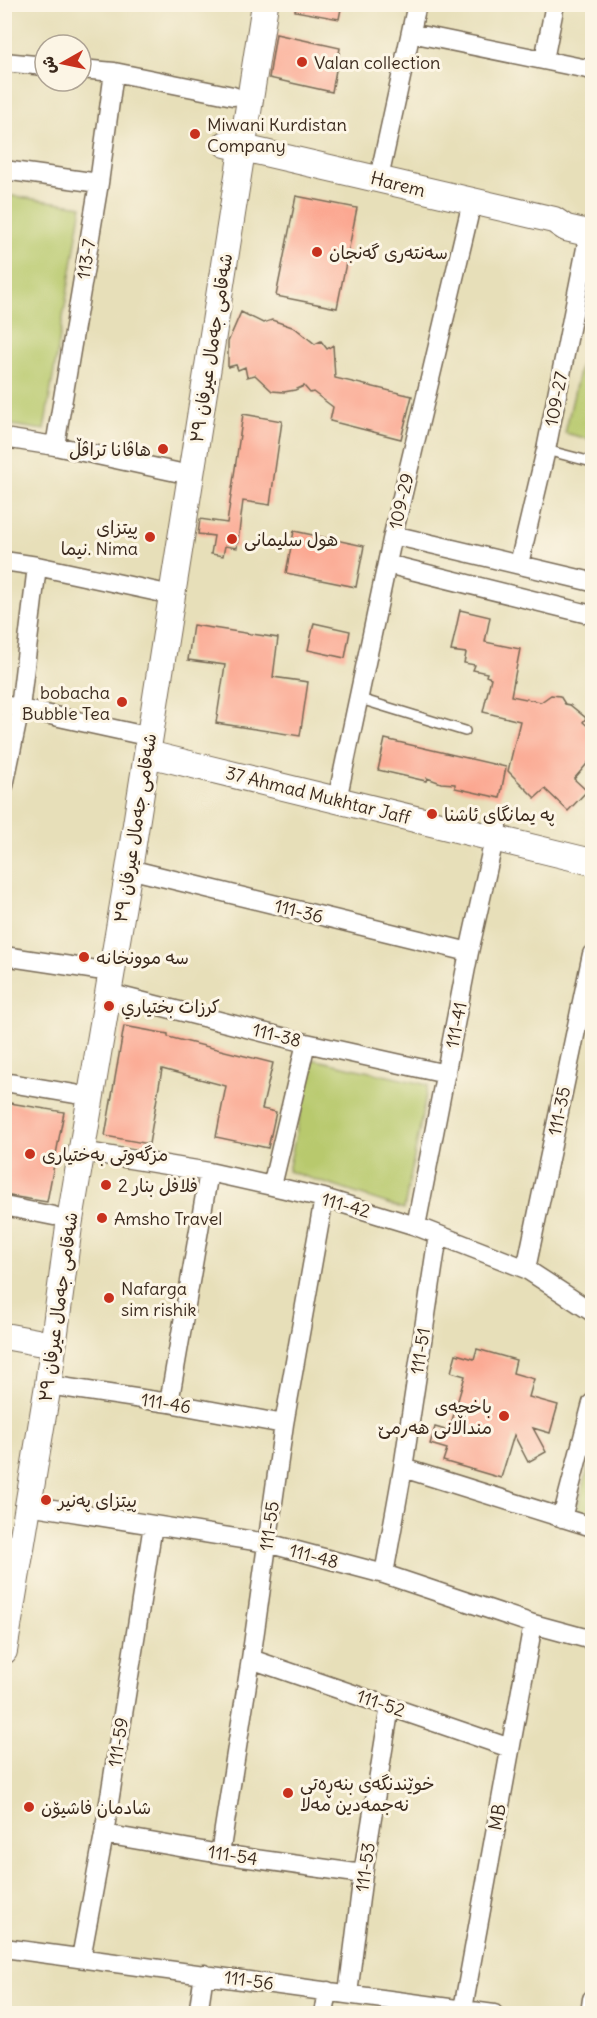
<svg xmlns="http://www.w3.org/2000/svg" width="597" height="2018" font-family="Delius,'Playpen Sans Arabic',sans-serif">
<rect width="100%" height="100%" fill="#fcf5e5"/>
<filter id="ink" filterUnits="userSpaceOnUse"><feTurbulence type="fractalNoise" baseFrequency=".0167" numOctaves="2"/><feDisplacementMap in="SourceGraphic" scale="12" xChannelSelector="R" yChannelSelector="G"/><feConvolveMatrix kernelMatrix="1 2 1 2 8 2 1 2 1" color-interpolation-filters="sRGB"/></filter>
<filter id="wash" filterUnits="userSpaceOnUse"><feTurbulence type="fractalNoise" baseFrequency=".008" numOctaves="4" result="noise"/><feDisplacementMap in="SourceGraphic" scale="24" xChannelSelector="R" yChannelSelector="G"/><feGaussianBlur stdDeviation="1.35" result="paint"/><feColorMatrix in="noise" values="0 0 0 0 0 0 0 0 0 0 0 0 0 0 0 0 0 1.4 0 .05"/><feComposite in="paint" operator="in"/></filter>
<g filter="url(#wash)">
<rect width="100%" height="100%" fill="#e7dfb9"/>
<path fill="#b8c96d" stroke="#7a7a46" stroke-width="1.5" d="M5,195l77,11 -38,224 -39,-6z
M590,323h2v117l-27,-7z
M312,1059l116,26 -24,124 -116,-38z
M592,1453v61l-15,-4z"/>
<g id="blocks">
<path fill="#fba791" d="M296,4h46l-3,15 -44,-8z
M276,34l64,14 -8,44 -63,-14z
M296,196l61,12 -20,100 -61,-12z
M241,312l22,11 9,-3 23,8 20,16 6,-3 6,8 6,-4 2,33 77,18 -11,43 -71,-18 3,-14 -20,-15 -3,1 -6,-7 -9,4 -11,2 -12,-1 -17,-16 -8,2 -2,-10 -7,3 -2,-5 -8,2v-25z
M243,414l39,7 -12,84 -27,-4 -6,47 -12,-2 -2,10 -12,-2 3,-18 -16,-2 2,-15 27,4z
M294,531l70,15 -8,41 -70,-14z
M460,610l30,7 -5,25 35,7 -9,47 30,6 10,-7 9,1 5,8 5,1 16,13 -3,4 9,8v28l-18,21 13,12 -19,20 -23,-22 -10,9 -27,-27 12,-50 -37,-9 8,-34 -5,-2 1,-3 -14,-3 2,-5 -11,-2 2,-10 -15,-2z
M314,623l36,8 -5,27 -37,-8z
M193,625l85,13 -5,39 35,5 -8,54 -84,-13 9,-58 -37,-5z
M385,739l121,28 -6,31 -45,-10v-4l-14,-1 -14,-5 -1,3 -48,-11z
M124,1026l44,8v3l105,26 -11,46 14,3 -8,36 -52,-11 10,-51 -64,-17 -13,75 -44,-8z
M4,1102l60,10 -17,90 -43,-7z
M477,1349l39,11 -3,13 21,6 -5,18 29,8 -8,28 -17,-5 13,24 -18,10 -14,-27 -13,43 -58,-17 4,-12 -17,-5 5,-17 14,4 16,-55 -14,-4 5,-18 18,5z"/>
</g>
</g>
<g filter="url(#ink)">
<use href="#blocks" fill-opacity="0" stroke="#776954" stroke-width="1.5"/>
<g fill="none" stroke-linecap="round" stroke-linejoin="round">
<defs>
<path id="lane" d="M546,450l46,12
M357,698l108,33"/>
<path id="street" d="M411,33l181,37
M544,60l11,-56
M4,62l41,4
M81,69l33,3 119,24
M4,170l95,13
M379,178l38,-174
M4,438l51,8 121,26
M55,446l44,-263 15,-111
M393,535l199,47
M4,561l33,5 121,26
M387,564l205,51
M519,564l27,-114 43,-217
M4,705l133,29
M4,786l16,-78 17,-142
M337,800l56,-265 79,-333
M129,869l340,83
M4,956l93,14
M108,993l198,50 140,31
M4,1082l71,12
M81,1151l128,21 63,14 52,12 92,28 110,43 66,43
M272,1186l34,-143
M4,1206l50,10
M416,1226l53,-274 28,-126
M526,1269l66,-315
M48,1385l121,18 115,21
M169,1403l40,-231
M403,1468l189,59
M28,1505l239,38 117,31 149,50 59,16
M562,1518l30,-115
M384,1574l19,-106 35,-233
M251,1659l259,89
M104,1834l116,20 143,20
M220,1854l31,-195 33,-235 40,-226
M4,1948l490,66
M81,1958l23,-124 49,-309
M348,1994l15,-120 27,-168
M463,2009l70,-385
M198,2014l6,-40
M324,2014l4,-23
M590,2014l2,-15"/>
<path id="secondary" d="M226,144l328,76 12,8 26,6
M148,754l444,108
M4,1336l33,6
M4,1651l44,-266 21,-159 60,-357 136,-865"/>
</defs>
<use href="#lane" stroke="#776954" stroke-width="12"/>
<use href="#street" stroke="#776954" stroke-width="21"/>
<use href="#secondary" stroke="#776954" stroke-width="28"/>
<use href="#lane" stroke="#fff" stroke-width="9"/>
<use href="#street" stroke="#fff" stroke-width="18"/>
<use href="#secondary" stroke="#fff" stroke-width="26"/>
</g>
</g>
<g fill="#c8321e" stroke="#fcf5e5" stroke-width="2">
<circle cx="302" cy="62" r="6"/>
<circle cx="195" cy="134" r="6"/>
<circle cx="317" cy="252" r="6"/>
<circle cx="163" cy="449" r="6"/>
<circle cx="150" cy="537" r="6"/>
<circle cx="232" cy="539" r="6"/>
<circle cx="122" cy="702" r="6"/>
<circle cx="432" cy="814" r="6"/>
<circle cx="84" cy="957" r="6"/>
<circle cx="109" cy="1006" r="6"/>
<circle cx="30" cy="1154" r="6"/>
<circle cx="106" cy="1185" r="6"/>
<circle cx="102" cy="1218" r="6"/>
<circle cx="109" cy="1298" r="6"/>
<circle cx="504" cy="1416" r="6"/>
<circle cx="46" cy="1500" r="6"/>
<circle cx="288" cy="1793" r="6"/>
<circle cx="29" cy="1807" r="6"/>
</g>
<g text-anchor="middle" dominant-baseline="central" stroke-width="6" stroke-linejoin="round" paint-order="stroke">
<g font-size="18" fill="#3b2a1e" stroke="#fcf5e5" text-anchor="start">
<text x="314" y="62">Valan collection</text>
<text x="207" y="124">Miwani Kurdistan<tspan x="207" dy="21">Company</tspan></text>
<text x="329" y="252">سەنتەری گەنجان</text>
<text x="151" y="449" text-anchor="end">هاڤانا تراڤڵ</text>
<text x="138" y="527" text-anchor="end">پیتزای<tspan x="138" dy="21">نیما. Nima</tspan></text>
<text x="244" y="539">هول سليمانى</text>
<text x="110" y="692" text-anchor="end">bobacha<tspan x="110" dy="21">Bubble Tea</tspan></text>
<text x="444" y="814">په یمانگای ئاشنا</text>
<text x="96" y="957">سه موونخانه</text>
<text x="121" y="1006">كرزات بختياري</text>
<text x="42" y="1154">مزگەوتی بەختیاری</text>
<text x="118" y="1185">فلافل بنار 2</text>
<text x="114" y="1218">Amsho Travel</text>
<text x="121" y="1288">Nafarga<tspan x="121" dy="21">sim rishik</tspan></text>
<text x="492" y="1406" text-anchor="end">باخچەی<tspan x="492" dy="21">منداڵانی هەرمێ</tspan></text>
<text x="58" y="1500">پیتزای پەنیر</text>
<text x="300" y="1783">خوێندنگەی بنەڕەتی<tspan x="300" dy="21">نەجمەدین مەلا</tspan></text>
<text x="41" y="1807">شادمان فاشیۆن</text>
</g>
<g font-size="18" fill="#3b2a1e" stroke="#fcf5e5">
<text transform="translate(398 184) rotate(14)">Harem</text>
<text transform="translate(86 259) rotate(-81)">113-7</text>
<text transform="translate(211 348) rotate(-81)">شەقامی جەمال عیرفان ٣٩</text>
<text transform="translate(556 399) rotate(-79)">109-27</text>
<text transform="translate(401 501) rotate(-77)">109-29</text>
<text transform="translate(318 795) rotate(14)">37 Ahmad Mukhtar Jaff</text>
<text transform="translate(135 828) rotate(-81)">شەقامی جەمال عیرفان ٣٩</text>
<text transform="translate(299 911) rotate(14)">111-36</text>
<text transform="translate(456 1025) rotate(-79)">111-41</text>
<text transform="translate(277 1035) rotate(14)">111-38</text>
<text transform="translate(559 1111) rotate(-78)">111-35</text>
<text transform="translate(346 1205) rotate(16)">111-42</text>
<text transform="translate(58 1307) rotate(-82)">شەقامی جەمال عیرفان ٣٩</text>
<text transform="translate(420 1351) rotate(-81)">111-51</text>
<text transform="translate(166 1403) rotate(9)">111-46</text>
<text transform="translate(269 1526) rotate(-82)">111-55</text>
<text transform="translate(314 1556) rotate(15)">111-48</text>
<text transform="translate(381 1703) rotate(19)">111-52</text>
<text transform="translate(118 1742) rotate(-81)">111-59</text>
<text transform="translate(497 1817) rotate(-80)">MB</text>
<text transform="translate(233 1855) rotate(9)">111-54</text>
<text transform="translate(365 1867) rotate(-82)">111-53</text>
<text transform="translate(249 1980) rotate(8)">111-56</text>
</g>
</g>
<rect width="597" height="2018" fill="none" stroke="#fcf5e5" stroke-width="24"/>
<g transform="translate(63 63) rotate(261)"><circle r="28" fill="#fcf5e5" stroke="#afa495" stroke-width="1.5"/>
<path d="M0-4.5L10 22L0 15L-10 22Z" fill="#c8321e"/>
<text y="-9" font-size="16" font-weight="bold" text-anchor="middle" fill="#3b2a1e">ش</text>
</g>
</svg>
